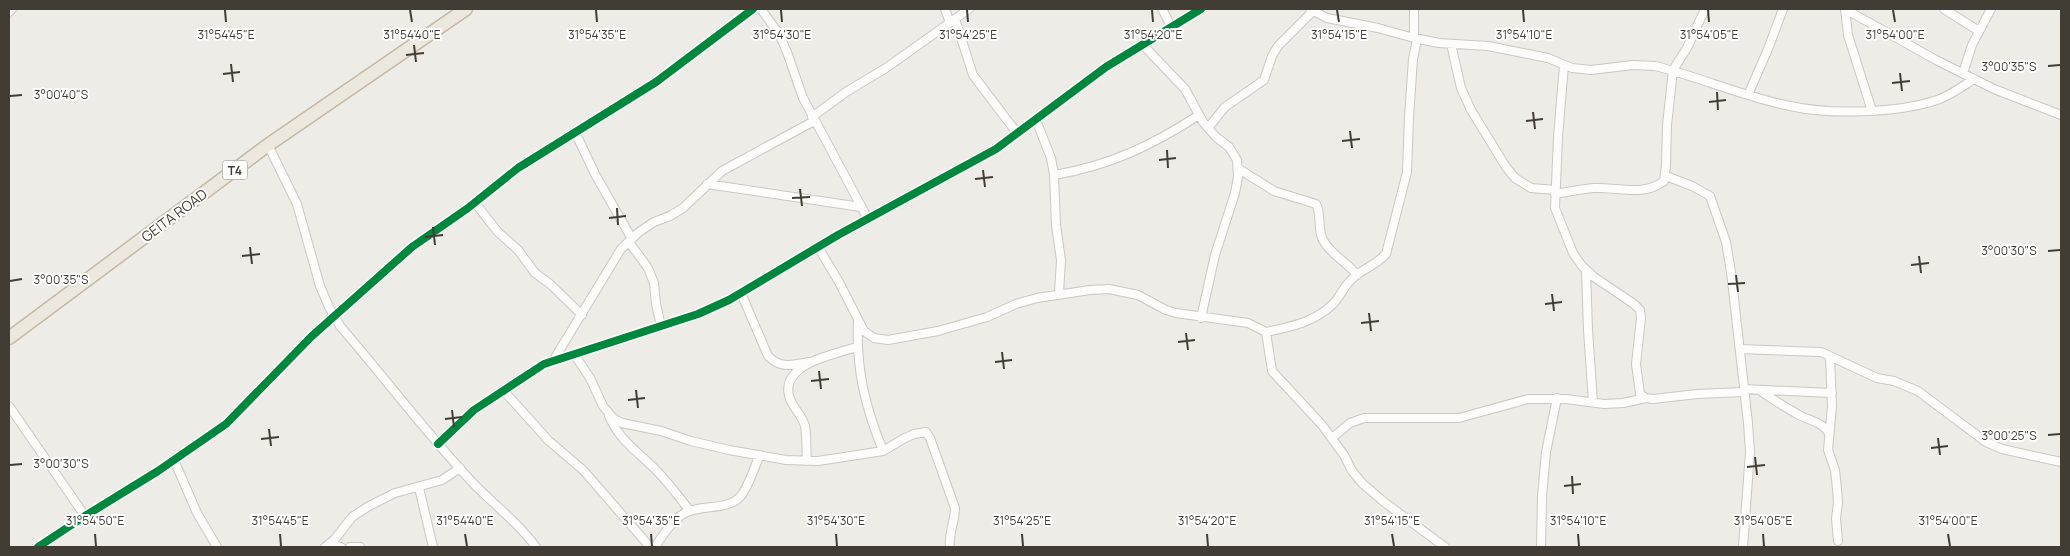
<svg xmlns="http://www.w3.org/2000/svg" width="2070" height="556" font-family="Manrope,sans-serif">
<rect width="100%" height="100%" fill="#eeece7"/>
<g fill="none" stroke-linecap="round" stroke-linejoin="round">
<defs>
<path id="minor" d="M761,9l18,25 8,18 16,46 65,121
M945,9l5,14
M1162,9l9,17
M1310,9l17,9 51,10 36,10 25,5 49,3 60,12 24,10 19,2 42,-5 22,1c45,11 89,31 135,40 40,9 105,7 144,-5 15,-4 27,-14 40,-22
M1845,9l91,51 58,29 67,26
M1845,9l3,26 24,76
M1944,9l35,22
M9,12l3,-3
M955,19l18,56 44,58
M1414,38v-29
M1142,44l43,45 18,33 13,15 13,10 8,13 1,17 -3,16 -20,62 -14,63
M1451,44l10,44 10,22 35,57 9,11 16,10 24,2
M1564,65l-6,72 -3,71 18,45 9,13 12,11 40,27 6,6 1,8 -5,46 4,30 6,4 7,1 44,-5 47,-2
M1963,73l9,-28 19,-36
M1748,95l20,-46 15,-40
M812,117l34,-25 40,-24 83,-59
M1036,120l15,38 3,17 2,50 5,35 -2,33
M1208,128l17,-21 39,-27 8,-24 6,-10 35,-35
M575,132l20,42 37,65
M268,145l29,59 23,82 9,21 11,19c45,52 86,107 133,157 21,22 45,39 63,64
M1239,169l35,22 42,13c6,11 1,25 7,36 7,14 24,22 34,35
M1054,175c55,-9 99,-30 145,-60
M1666,176l26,10 18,10 16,46 5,30 17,151 2,29 -7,95
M707,184l154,23
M1555,194c13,-2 26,-5 39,-6 25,-1 49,9 70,-7l2,-16 1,-40 6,-55 14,-22 18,-39
M475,203l23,29 20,18 17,23 15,11 32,31
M629,242l19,26 6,15 2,21 5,22
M818,247l21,35 25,49 10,7 14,2 50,-9 49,-14 29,-13 21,-6 53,-8 19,-1 29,6 28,15 10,3 72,10 18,9 6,39 50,54 22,30 8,16 11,13 21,18 61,45
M1586,270l2,60 5,72
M741,293l27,63c13,13 24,9 41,6
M858,321c-2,49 7,85 25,130
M1266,332c24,-5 49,-10 67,-28 7,-7 11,-18 19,-25 11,-11 22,-12 34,-25l21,-82 2,-55 4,-58 4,-20
M1740,349l81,3 56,26 17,3 24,10 68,51 16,7 59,13
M574,354l16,24 13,28 10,12 9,5 39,8 30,10 38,9 57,10 32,1 65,-10 22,-13 9,-4 12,-2 4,6 25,70c0,13 -7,27 -5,39
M1830,357l2,49 -4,44 7,20 2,19 1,13 -2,17 2,22
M553,361l68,-112 18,-17 15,-10 16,-6 13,-8 39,-37 92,-50
M1744,389l88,4
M503,390l45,50 36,31 66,76
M1761,391c12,9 24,16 38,24 11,6 22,6 30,18
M9,406l76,110
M609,416c11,25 28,35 46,53 13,13 24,28 35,42
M1332,438l18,-15 14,-5h95l69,-19h38l38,5 19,-1 23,-5
M438,444l36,-34 70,-46 154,-50 31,-14 109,-65 158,-86 110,-82 95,-58
M174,460l23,53 20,34
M807,461c-1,-12 0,-23 -2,-35 -3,-11 -13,-19 -16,-30 -8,-33 47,-42 68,-49
M419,488l14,59
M330,544l11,3
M38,547l47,-31 73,-45 68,-47 86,-88 100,-89 56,-39 50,-40 138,-86 97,-73
M325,547l10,-8 17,-22 17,-11 26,-13 47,-13 18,-12
M350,547h10
M655,547c8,-12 17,-27 30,-34 17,-9 41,-2 55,-16 9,-10 14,-30 20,-42
M1541,547l1,-51 4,-44 11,-54"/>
<path id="trunk" d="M9,338l259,-193 198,-136"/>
</defs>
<use href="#minor" stroke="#cac8c3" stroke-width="10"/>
<use href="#trunk" stroke="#c4b9a4" stroke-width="15"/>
<use href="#minor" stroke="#fcfcfb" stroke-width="8"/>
<use href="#trunk" stroke="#ece8de" stroke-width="12"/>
<defs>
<path id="cycleway" d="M438,444l36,-34 70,-46 154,-50 31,-14 109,-65 158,-86 110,-82 95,-58
M38,547l47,-31 73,-45 68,-47 86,-88 100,-89 56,-39 50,-40 138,-86 97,-73"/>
</defs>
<use href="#cycleway" stroke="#fff" stroke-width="11"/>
<use href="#cycleway" stroke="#00873e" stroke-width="8"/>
</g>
<path fill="none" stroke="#423d34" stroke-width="2" d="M225,10l1,12M410,10l2,12M596,10l1,12M781,10l1,12M967,10l1,12M1152,10l1,12M1337,10l2,12M1523,10l1,12M1708,10l1,12M1893,10l2,12M414,45l2,17M406,55l18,-2M231,64l2,18M2048,66l12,-1M1900,73l2,18M223,74l17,-2M1892,83l18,-2M1717,92l1,18M10,96l12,-1M1709,102l17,-2M1533,112l2,17M1526,121l17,-2M1350,131l2,17M1342,141l18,-2M1167,150l1,18M1159,160l17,-2M983,170l2,17M975,179l18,-2M800,189l2,17M792,198l18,-1M617,208l1,17M609,218l17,-2M433,227l2,18M425,237l18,-2M250,247l2,17M2048,251l12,-1M242,256l18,-2M1919,256l2,17M1911,265l18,-2M1736,275l2,17M10,281l12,-2M1728,284l17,-1M1552,294l2,17M1545,304l17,-2M1369,313l2,18M1361,323l18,-2M1186,333l2,17M1178,342l17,-2M1002,352l2,17M995,362l17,-2M819,371l2,18M811,381l18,-2M636,390l2,18M628,400l17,-2M452,410l2,17M445,419l17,-2M269,429l2,17M2048,435l12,-1M1938,438l2,17M261,439l18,-2M1931,448l17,-2M1755,457l2,18M10,465l12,-1M1747,467l18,-2M1572,476l1,18M1564,486l17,-2M95,534l1,12M280,534l1,12M465,534l2,12M651,534l1,12M836,534l1,12M1022,534l1,12M1207,534l1,12M1392,534l2,12M1578,534l1,12M1763,534l1,12M1948,534l2,12"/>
<g text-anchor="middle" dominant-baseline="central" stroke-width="4" stroke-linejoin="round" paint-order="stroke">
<rect fill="#fff" stroke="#7b7771" stroke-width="1" x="222.5" y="160.5" width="25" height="19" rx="4"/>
<g font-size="12" font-weight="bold" fill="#423d34">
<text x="235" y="170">T4</text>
</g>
<g font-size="14" fill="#423d34" stroke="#fff">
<text transform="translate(174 215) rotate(-37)">GEITA ROAD</text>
</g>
</g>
<g font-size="12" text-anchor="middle" fill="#423d34" stroke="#fff" stroke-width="4" stroke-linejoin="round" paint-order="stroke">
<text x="226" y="39">31°54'45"E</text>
<text x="412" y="39">31°54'40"E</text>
<text x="597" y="39">31°54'35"E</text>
<text x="782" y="39">31°54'30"E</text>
<text x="968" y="39">31°54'25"E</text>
<text x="1153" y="39">31°54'20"E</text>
<text x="1339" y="39">31°54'15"E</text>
<text x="1524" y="39">31°54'10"E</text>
<text x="1709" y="39">31°54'05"E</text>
<text x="1895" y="39">31°54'00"E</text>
<text x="2009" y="71">3°00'35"S</text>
<text x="61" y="99">3°00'40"S</text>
<text x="2009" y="255">3°00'30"S</text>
<text x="61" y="284">3°00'35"S</text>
<text x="2009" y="440">3°00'25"S</text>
<text x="61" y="468">3°00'30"S</text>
<text x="95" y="525">31°54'50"E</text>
<text x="280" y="525">31°54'45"E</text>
<text x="465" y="525">31°54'40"E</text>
<text x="651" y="525">31°54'35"E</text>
<text x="836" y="525">31°54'30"E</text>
<text x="1022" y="525">31°54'25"E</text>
<text x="1207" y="525">31°54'20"E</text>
<text x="1392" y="525">31°54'15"E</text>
<text x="1578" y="525">31°54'10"E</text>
<text x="1763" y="525">31°54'05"E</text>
<text x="1948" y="525">31°54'00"E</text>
</g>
<rect width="2070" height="556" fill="none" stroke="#423d34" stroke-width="20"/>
</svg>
